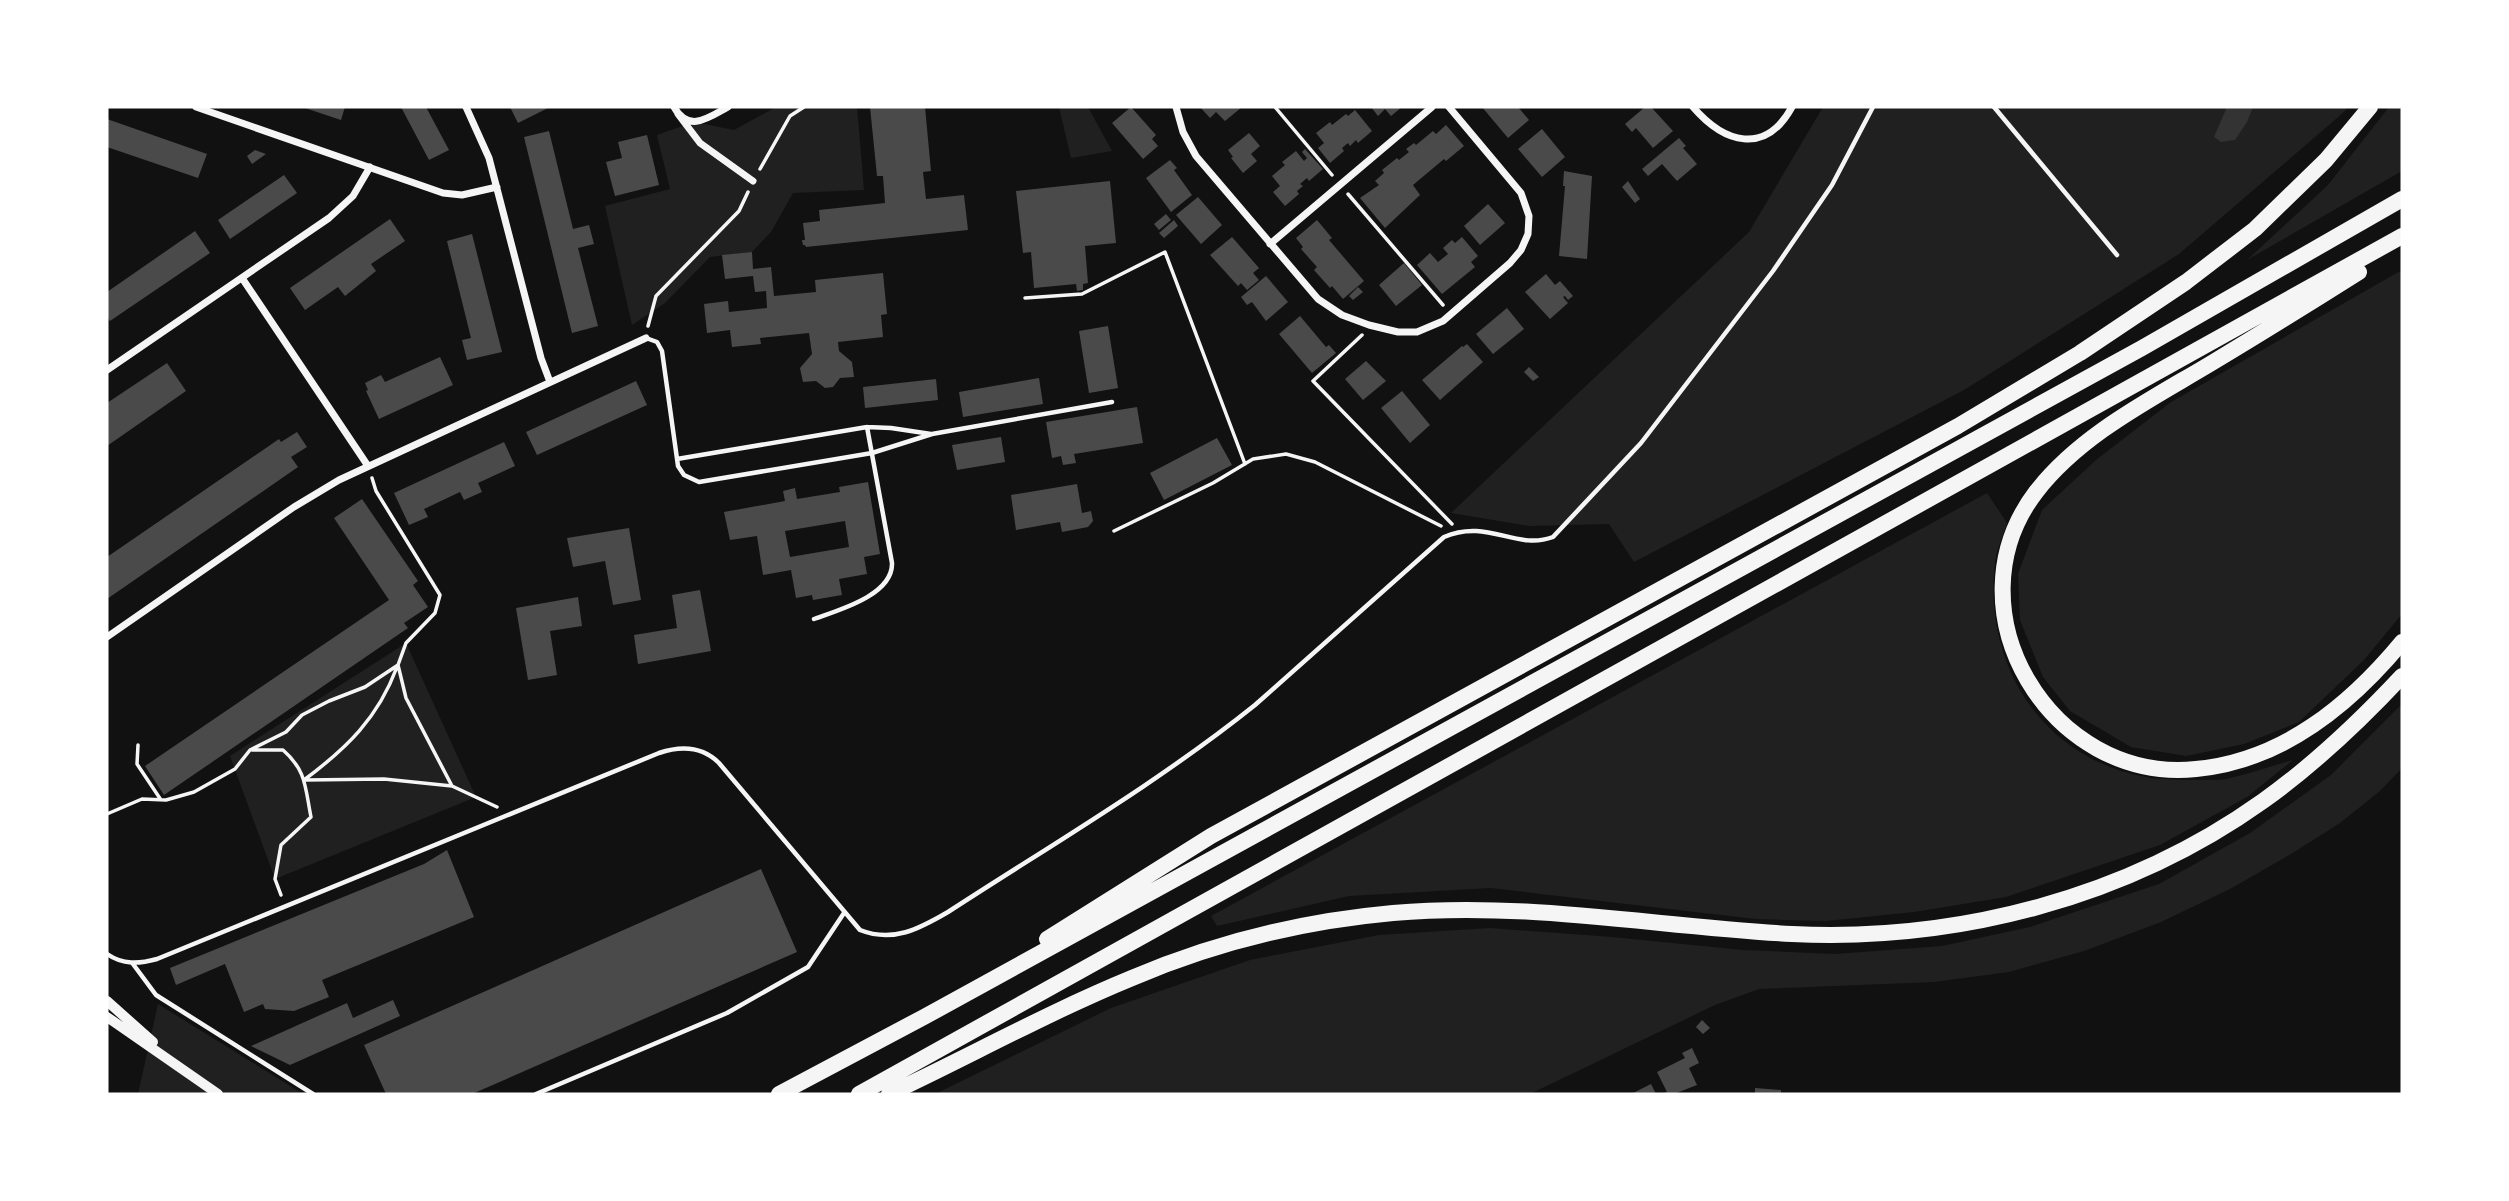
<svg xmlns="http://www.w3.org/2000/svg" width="2509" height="1201" font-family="'Source Serif 4',serif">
<rect width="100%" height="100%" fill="#111"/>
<path fill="#202020" d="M776,107h81l7,83 -71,3 -22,39 -19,20 -42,5 -45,46 -33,22 -27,-119 65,-17 -13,-54 37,-13 40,8z
M1059,107h29l24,44 -41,7z
M1823,107h525l-4,5 -165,142 -215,136 -330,172 -25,-38 -80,2 -78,-13 298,-281z
M2389,107h13v64l-155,89 81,-75z
M2402,270v344l-38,46 -65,62 -55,22 -58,12 -55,-9 -61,-36 -27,-34 -23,-57 -2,-46 24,-64 54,-50 75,-58z
M1987,493l20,30c-4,13 -11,27 -12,41 -12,101 48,195 151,213 13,3 67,4 80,2 23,-5 45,-13 67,-19l-46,37 -87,48 -154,52 -92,15 -88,9 -71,-2 -264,-31 -142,8 -132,30 -6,-10z
M406,643l70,154 -201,82 -45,-123z
M2402,704v64l-22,23 -40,32 -49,31 -61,35 -69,33 -77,29 -75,21 -75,10 -175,7 -44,16 -185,89h-595l176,-86 139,-48 129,-25 111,-7 122,9 131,13 92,4 107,-8 88,-19 129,-43 91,-51 81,-58z
M158,1004l145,90h-165z"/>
<path fill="#333" d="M2227,107h26l-6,15 -12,18 -14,2 -7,-5z"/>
<path fill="#4a4a4a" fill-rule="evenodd" d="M302,107h43l-4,13z
M401,107h25l23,43 -20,10z
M510,107h40l-32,16z
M870,107h55l6,64 -8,1 3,27 38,-4 4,35 -162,17 -1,-2h-2l-1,-5h3l-2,-17 17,-2 -1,-11 66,-7 -2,-27h-6z
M1131,107l25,28 -4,4 6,7 -15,13 -31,-36z
M1200,107h42l-17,14 -9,-9 -6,6z
M1371,107h31l-11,9 -6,-7 -7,7z
M1482,107h36l11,13 -21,18z
M1645,107h6l22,24 -20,17 -17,-20 -4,4 -7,-8z
M1355,110l17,21 -14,12 -2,-3 -6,6 -2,-3 -6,5 2,3 -14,12 -12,-15 6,-5 -8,-10 14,-11 2,3 14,-11 2,2z
M107,119l100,35 -9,24 -91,-31z
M1446,125l18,21 -18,15 -2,-2 -31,26 7,10 -35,33 -25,-30 19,-13 -4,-4 9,-8 -2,-3 15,-12 2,2 10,-8 -3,-3 8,-6 2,2 17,-14 3,3z
M1542,129l23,28 -23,20 -24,-28z
M549,131l24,98 16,-4 5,19 -16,4 20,78 -26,7 -48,-196z
M1249,133l11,13 -9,8 6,7 -14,12 -12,-15 2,-1 -5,-7z
M647,135l12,50 -44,11 -9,-34 16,-4 -4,-16z
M1679,138l7,8 -3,2 14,16 -20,17 -15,-17 -14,12 -6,-7z
M1305,149l18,20 -14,12 -2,-3 -7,6 3,2 -6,5 2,3 -14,12 -12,-14 7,-6 -8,-10 13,-11 -3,-3 14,-11 8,10 3,-3 -5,-6z
M255,150l11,4 -14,10 -5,-8z
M1170,160l7,8 -3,2 18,25 -21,17 -25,-34z
M1564,171l28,5 -5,83 -28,-3 6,-70h-2z
M284,175l13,18 -67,46 -12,-19z
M1110,181l6,62 -31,3 3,37 -5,1v6l-6,1 -1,-7 -42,4 -3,-36 -8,1 -7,-62z
M1628,181l12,18 -5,4 -13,-16z
M1198,197l24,28 -21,19 -25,-29z
M1488,204l17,19 -25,22 -16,-19z
M1166,214l5,6 -12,10 -5,-6z
M390,219l15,22 -34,23 5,7 -31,25 -7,-9 -33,23 -15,-22z
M1174,220l4,6 -14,12 -5,-5z
M1317,220l15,18 -3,2 35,41 -21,18 -11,-13 -2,2 -16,-18 3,-3 -16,-18 2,-2 -7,-9z
M195,231l15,22 -100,68 -3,-4v-25z
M472,234l30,118 -35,8 -5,-20 9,-2 -24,-97z
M1232,237l27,31 -6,5 6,7 -12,10 -6,-7 -3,3 -28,-31z
M1462,237l16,19 -7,6 4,5 -33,27 -25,-29 13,-12 8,9 10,-8 -5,-6 9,-8 3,3z
M752,252l1,17 18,-2 3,29 42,-4 -1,-12 68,-7 4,41 -6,1 2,22 -45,5 1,9 13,11 2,15 -14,1 -7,9 -8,1 -9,-7 -13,1 -3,-14 12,-14 -3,-21 -49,5 1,6 -29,3 -2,-17 -23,3 -3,-29 24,-3 1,11 38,-4 -1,-17 -11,1 -2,-16 -28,3 -3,-24z
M1404,263l18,22 -26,21 -17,-21z
M1546,274l9,11 5,-4 13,15 -5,4 -3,-4 -2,1 5,6 -18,16 -25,-27z
M1266,276l22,26 -22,19 -14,-19 -5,3 -6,-8z
M1358,287l5,5 -10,8 -4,-4z
M1507,308l17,21 -31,25 -17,-20z
M1300,316l26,31 3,-2 7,8 -24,20 -33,-39z
M1108,326l10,62 -29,5 -10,-62z
M1467,344l16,18 -43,38 -18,-20 40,-34 1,1z
M440,357l13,28 -74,34 -13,-28 2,-1 -3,-7 16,-8 4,7z
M1366,361l20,20 -23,19 -18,-21z
M167,363l19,28 -79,55v-43z
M1529,367l10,10 -6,4 -9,-9z
M1039,378l4,26 -80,13 -4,-25z
M936,379l2,21 -73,8 -2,-21z
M636,381l11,24 -110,50 -11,-23z
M1402,391l28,34 -20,18 -29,-35z
M1137,407l6,36 -69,11 2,9 -13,2 -2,-9 -9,2 -6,-36z
M297,432l10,15 -16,10 7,10 -191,132v-42l172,-118 2,3z
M1001,437l4,25 -48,8 -5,-25z
M1217,438l15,27 -68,35 -14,-27z
M504,442l11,24 -37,17 4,9 -18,8 -4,-8 -36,17 4,8 -19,8 -15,-32z
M868,482l12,72 -16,3 3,17 -28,5 3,16 -29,5 -1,-5 -16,3 -5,-28 -28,5 -6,-39 -27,4 -6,-28 61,-11 -2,-10 12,-3 2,11 43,-7 -1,-5zM845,521l4,26 -59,10 -5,-26z
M1077,484l5,29 9,-2 2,10 -5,6 -26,5 -2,-10 -44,8 -5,-35z
M362,499l56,82 -5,4 15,22 -24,16 4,5 -244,167 -19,-29 244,-166 -55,-82z
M629,528l12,72 -28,5 -8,-44 -32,6 -6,-29z
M700,590l11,61 -73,13 -4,-29 43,-7 -5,-33z
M578,597l4,29 -32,5 7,44 -29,5 -12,-72z
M447,850l27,67 -152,63 7,17 -35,14 -29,-2 -2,-5 -19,8 -19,-48 -49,21 -6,-17 254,-104z
M761,869l36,83 -325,142h-86l-22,-49z
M393,1000l7,16 -110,49 -39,-19 96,-43 6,15z
M1702,1020l8,8 -7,6 -7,-7z
M1692,1048l7,15 -10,5 8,17 -23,9h-13l6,-2 -10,-20 28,-14 -3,-5z
M1651,1084l5,10h-25z
M1755,1088l26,2v4h-26z"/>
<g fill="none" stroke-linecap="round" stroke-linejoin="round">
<path stroke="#f5f5f5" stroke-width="3.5" d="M1275,107l57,68
M760,169l30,-53 14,-9
M1348,194l95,111
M1025,298l57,-4 83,-42 80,212
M648,326l8,-30 83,-85 9,-19
M1362,335l-49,46 139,143
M1114,531l99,-48 40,-24 33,-5 29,8 126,64
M398,665l8,33 46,88 45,21
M138,745l-1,19 24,36
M252,750h31c24,21 22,38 28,67l-30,28 -6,34 6,16
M304,780c43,-32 74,-62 93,-113
M306,780l78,-1 68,7
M107,814l35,-15 24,1 28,-8 41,-23 15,-19 36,-18 16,-17 27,-14 36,-14 33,-22 8,-22 29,-30 5,-18 -64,-104 -4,-13"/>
<path stroke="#f5f5f5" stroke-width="4.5" d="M1994,107l123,148
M646,338l11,4 5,9 16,115 6,9 15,7 173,-29 60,-19 180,-32
M677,459l190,-32 24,1 40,6
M814,619c25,-9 79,-24 78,-56l-25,-136
M107,954c16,11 32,10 50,5l502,-206c21,-7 43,-7 60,10l141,167c33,13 59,-1 88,-18 103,-67 211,-130 307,-207l189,-168c44,-19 72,14 109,0l88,-94 132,-172 59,-86 41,-78
M133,964l23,31 157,99
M536,1094l191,-81 81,-46 36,-54"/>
<path stroke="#f5f5f5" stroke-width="7" d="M196,107l247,86 19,2 35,-8
M466,107l23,51 52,200 9,24
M674,107c15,26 34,11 54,0
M1176,107l7,25 13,24 122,143 24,16 27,10 29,7h19l26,-11 67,-58 11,-13 7,-16 1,-18 -8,-23 -72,-86
M1693,107c31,36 72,49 99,0
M678,114l22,29 53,38
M1270,244l162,-137
M242,278l126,188
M107,370l222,-152 24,-22 17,-29
M107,637l187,-130 45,-27 307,-142"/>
<path stroke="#f5f5f5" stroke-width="10" d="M107,1001l46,41
M107,1017l111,77"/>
<path stroke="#f5f5f5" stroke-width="16" d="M2359,272c-49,31 -99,62 -149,92 -60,36 -130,71 -174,128 -90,118 15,292 160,277 86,-8 153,-63 206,-127
M1047,939l164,-103 747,-410 122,-73 106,-71 69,-53 71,-69 44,-53
M779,1094l145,-77 1218,-669 260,-149
M859,1094l1543,-858
M889,1094c81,-38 160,-82 243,-116 82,-35 172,-57 261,-65 134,-12 265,14 399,21 165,8 335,-36 471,-133 52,-37 96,-79 139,-125"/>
</g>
<rect width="2509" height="1201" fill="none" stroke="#ffffff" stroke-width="217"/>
</svg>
